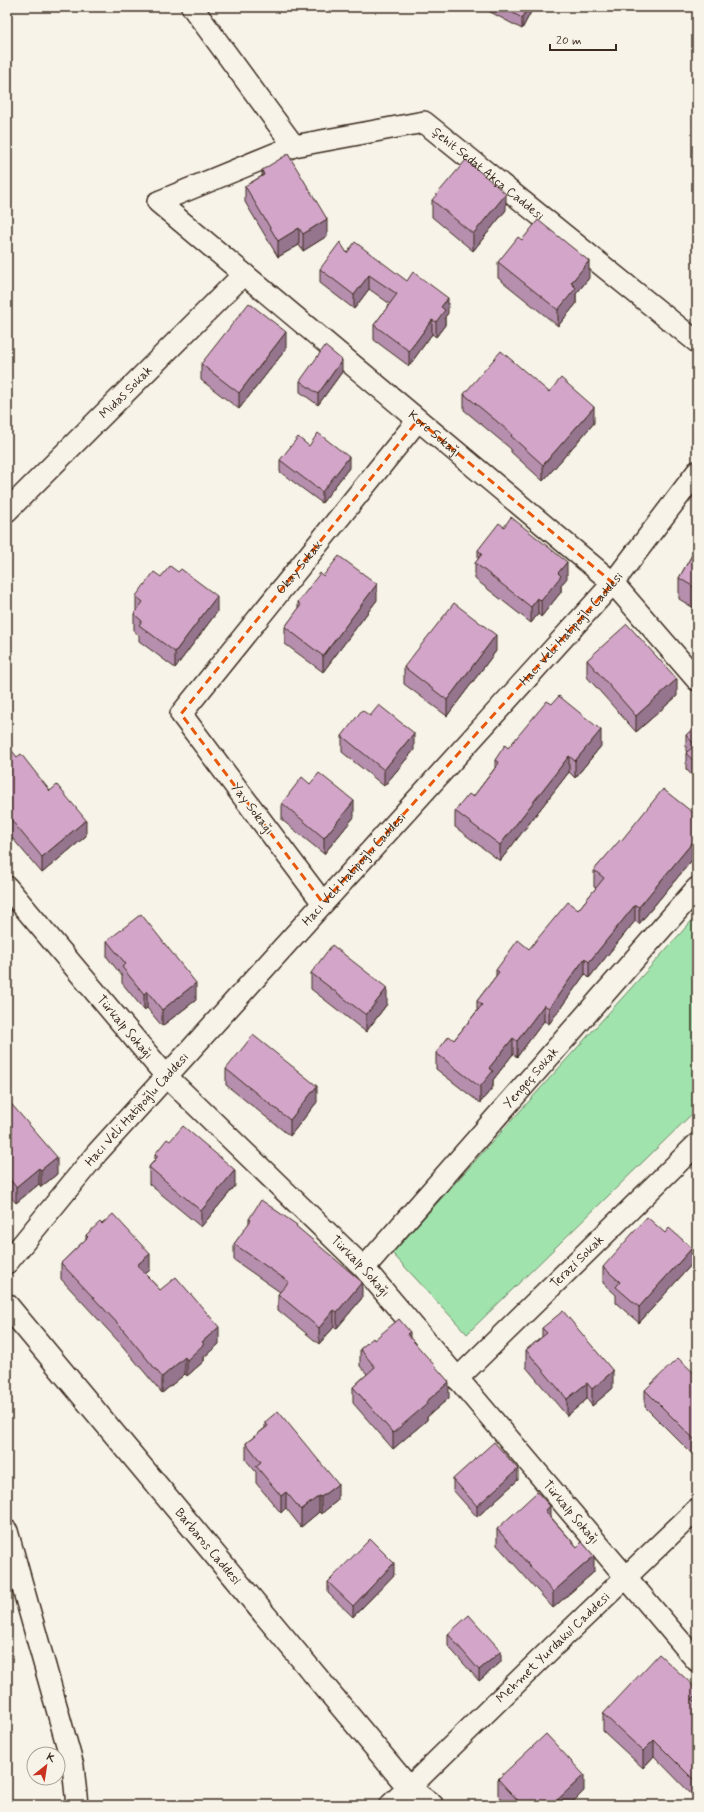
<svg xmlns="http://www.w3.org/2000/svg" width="704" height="1812" font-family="Mynerve,sans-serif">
<rect width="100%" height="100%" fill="#f7f3e8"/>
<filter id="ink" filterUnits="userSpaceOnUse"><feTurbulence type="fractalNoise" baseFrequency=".025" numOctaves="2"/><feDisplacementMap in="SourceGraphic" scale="8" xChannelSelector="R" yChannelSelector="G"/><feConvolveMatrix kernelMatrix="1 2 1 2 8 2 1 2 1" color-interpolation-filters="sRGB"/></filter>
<g filter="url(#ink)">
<path fill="#a0e3ad" stroke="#6e8666" d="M697,915v194l-230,225 -75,-81z"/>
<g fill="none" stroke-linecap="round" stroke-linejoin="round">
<defs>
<g id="street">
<path id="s1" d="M192,7l102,139 130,-24 273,220"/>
<path id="s2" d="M294,146l-136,56 455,381 84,97"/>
<path id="s3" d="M7,511l237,-237"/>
<path id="s4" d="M7,887l159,189 198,192 333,393"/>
<path id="s5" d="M323,903l-142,-189 237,-294"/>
<path id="s6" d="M7,1263l90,-110 516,-570 84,-111"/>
<path id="s7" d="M364,1268l333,-380"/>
<path id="s8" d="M457,1379l240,-235"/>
<path d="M7,1531l66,235 4,39"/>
<path id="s9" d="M409,1788l144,-141 144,-138"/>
</g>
<g id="secondary">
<path id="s10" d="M7,1305l402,483 23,17"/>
<path d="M391,1805l18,-17"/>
</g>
</defs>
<use href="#street" stroke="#3b2a1e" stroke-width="24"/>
<use href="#secondary" stroke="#3b2a1e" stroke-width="25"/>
<use href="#street" stroke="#f7f3e8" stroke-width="21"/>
<use href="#secondary" stroke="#f7f3e8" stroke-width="22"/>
</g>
<path fill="#b58fad" stroke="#3b2a1e" d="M481,7h51v3l-10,19z
M262,170l65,66 -24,15 -4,-6 -21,12 -33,-55v-16l17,-10z
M432,200l74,10 -33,41 -41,-34z
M522,240l67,38 -13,16v10l-18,22 -60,-48v-16z
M347,253l101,60 -3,4v8l-9,12 -4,-3 -23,32 -35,-26v-15l16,-21 -21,-15 -15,20 -34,-26v-14z
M286,349l-47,60 -38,-29v-16z
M342,372l-24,33 -18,-13v-11z
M549,392l45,31 -51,58 -32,-29v-3l-47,-39v-16z
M309,446l40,22 -27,35 -42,-31v-12z
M697,546v64l-18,-11v-21z
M478,550l89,28 -6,7v7l-20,25 -3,-3 -7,9 -56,-44v-16l3,-3z
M323,576l54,24 -54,72 -38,-28v-17l13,-17v-8z
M161,577l56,35 -42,56 -36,-27v-6l-5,-4v-17l2,-3v-15z
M496,651l-49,65 -43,-32v-17z
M587,660l90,36 -41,36 -49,-55z
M697,725v56l-11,-12v-16l1,-1 -1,-1v-16z
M342,736l72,14 -30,36 -42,-34z
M601,746l-26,32 -6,-6 -69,89 -45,-34v-16l18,-14 22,-29v-8z
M7,749l10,8 33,34 36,45 -44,37 -35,-41z
M310,784l44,33 -30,37 -42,-34v-17z
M697,816v38l-58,70 -4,-3 -46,57 -4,-4 -36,50 -5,-3 -27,36 -4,-3 -20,26v7l-13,16 -44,-34v-16l18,-13 23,-29v-10l19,-25v-6l33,-21 49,-39 18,-22 -2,-1v-17l27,-29z
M107,941l89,59 -34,26 -15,-18 -3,2 -22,-27v-7l-15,-19z
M311,973l76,31 -21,28 -55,-43z
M226,1069l91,33 -27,34 -64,-51z
M7,1099l50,75 -16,13 -2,-3 -23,19 -9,-10z
M155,1154l80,32 -34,41 -52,-43v-17l6,-8z
M697,1179v21l-2,-2v-17z
M249,1219l48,8 65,71 -25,30 -3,-1 -15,17 -41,-34v-16l2,-2 -46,-32v-16l15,-20z
M86,1235l64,35 -5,4 15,16 59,54 -15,13v4l-17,15 -2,-2 -23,19 -43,-51 -58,-63v-16l25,-24z
M692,1264l-53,59 -23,-20v-8l-13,-12v-16z
M542,1328l71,60 -21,18 -5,-7 -20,17 -41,-49v-17l16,-13z
M410,1338l39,60 -22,19v3l-34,29 -40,-46v-16l14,-13 -7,-8v-17l14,-9z
M697,1376v83l-52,-52v-17z
M265,1422l73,78 -17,14 -2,-2 -18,15 -15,-19 -5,5 -25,-30v-11l-10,-12v-17l19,-15z
M453,1479l65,1 -41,37 -24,-27z
M550,1516l27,31 17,25 -41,36 -56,-63v-16z
M394,1575l-41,42 -25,-24v-11z
M697,1584v20l-2,-2v-16z
M448,1634l53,28 -22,19 -31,-35z
M697,1689v111l-43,-44 -11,12 -40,-37v-17z
M498,1779l86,12 -14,14h-63l-9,-10z"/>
<path fill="#94748d" stroke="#3b2a1e" d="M528,7h4v3l-10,19v-11z
M506,194v16l-33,41v-17z
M327,219v17l-24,15v-17z
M299,228v17l-21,12v-16z
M589,261v17l-13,16v10l-18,22v-16l13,-27z
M369,275v14l-15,20v-14z
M448,298v15l-3,4v8l-9,12v-15l5,-15z
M432,320v14l-23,32v-15z
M286,332v17l-47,60v-16z
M342,360v12l-24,33v-11z
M594,407v16l-51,58v-16z
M349,457v11l-27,35v-11z
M567,562v16l-6,7v7l-20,25v-16l17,-28z
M377,584v16l-54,72v-16z
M217,596v16l-42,56v-16z
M538,598v16l-7,9v-16z
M496,635v16l-49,65v-16z
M677,679v17l-41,36v-16z
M601,730v16l-26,32v-17z
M414,733v17l-30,36v-16z
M569,756v16l-69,89v-16z
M354,801v16l-30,37v-16z
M86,820v16l-44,37v-16z
M697,837v17l-58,70v-17z
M635,905v16l-46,57v-16z
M585,958v16l-36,50v-16z
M196,983v17l-34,26v-16z
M387,988v16l-21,28v-17z
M147,991v17l-3,2v-16z
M544,1005v16l-27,36v-16z
M513,1038v16l-20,26v7l-13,16v-16l9,-19z
M317,1086v16l-27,34v-16z
M57,1157v17l-16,13v-17z
M39,1168v16l-23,19v-16z
M235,1170v16l-34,41v-16z
M692,1248v16l-53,59v-16z
M150,1254v16l-13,11v-16z
M362,1282v16l-25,30v-16z
M334,1310v17l-15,17v-16z
M219,1327v17l-15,13v4l-17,15v-16l15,-18z
M410,1332v16l-3,-14z
M185,1357v17l-23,19v-16z
M613,1371v17l-21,18v-17z
M449,1382v16l-22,19v3l-34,29v-16l33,-31z
M587,1383v16l-20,17v-17z
M518,1469v11l-41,37v-11z
M338,1484v16l-17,14v-17z
M286,1492v16l-5,5v-17z
M319,1496v16l-18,15v-17z
M550,1506v17l-5,-12z
M594,1556v16l-41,36v-16z
M394,1563v12l-41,42v-11z
M501,1651v11l-22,19v-11z
M697,1693v17l-5,-11z
M654,1740v16l-11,12v-17z
M584,1775v16l-14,14h-18z"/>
<path fill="#d3a6c9" stroke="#3b2a1e" d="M502,7h26l-6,11z
M288,154l39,65 -24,15 -4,-6 -21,13 -33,-55 19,-11 -2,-5z
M466,160l40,34 -33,40 -41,-34z
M538,220l51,41 -18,22 5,5 -18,22 -60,-48 20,-25 4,3z
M340,242l7,11 8,-11 52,39 6,-9 35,26 -7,9 4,3 -9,12 -4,-2 -23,31 -35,-26 23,-31 -28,-19 -15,20 -34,-26z
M249,303l37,29 -47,61 -38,-29z
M325,346l17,14 -24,34 -18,-13z
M501,351l48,41 12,-14 33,29 -51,58 -32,-29 1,-2 -48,-40z
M318,433l31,24 -27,35 -42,-32 18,-23 11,9z
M511,517l56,45 -9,11 3,3 -20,25 -3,-3 -7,9 -56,-44 7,-9 -4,-4 21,-27 5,4z
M697,546v43l-18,-11z
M339,556l38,28 -54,72 -38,-29 16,-22 -3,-3 22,-29 3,3z
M170,566l8,6 3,-3 36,27 -42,56 -36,-27 3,-4 -8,-7 9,-12 -7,-6 18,-24 7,5z
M454,603l42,32 -49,65 -43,-33z
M627,624l50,55 -41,37 -49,-56z
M559,696l42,34 -26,31 -6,-5 -69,89 -45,-34 14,-17 4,3 26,-34 -4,-3 10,-15 3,3 39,-47 5,3z
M379,705l35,28 -30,37 -42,-34 20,-26 8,6z
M697,725v40l-11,-12 9,-8 -9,-10z
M9,747l8,10 4,-3 29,37 7,-6 29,35 -44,37 -35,-42v-66z
M319,773l35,28 -30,37 -42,-35 20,-26 8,7z
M663,789l34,27v21l-58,70 -4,-2 -46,57 -4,-4 -36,50 -5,-3 -27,36 -4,-3 -24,30 4,3 -13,16 -44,-34 13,-17 5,4 28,-35 -5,-4 22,-29 -3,-2 22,-30 11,9 39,-47 10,8 26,-32 -10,-8 26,-30 1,1z
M141,914l55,69 -34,27 -15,-19 -3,3 -22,-27 4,-3 -19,-23z
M332,945l55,43 -21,27 -55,-42z
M253,1035l64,51 -27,34 -64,-51z
M7,1099l50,58 -16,13 -2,-2 -23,19 -9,-11z
M183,1126l52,44 -34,41 -52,-44 9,-11 -3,-2 12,-15 3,2z
M261,1200l36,25 -1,1 66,56 -25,30 -3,-2 -15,18 -41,-34 11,-12 -55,-38 17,-24 -2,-1z
M113,1214l37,40 -13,11 23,25 16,-13 43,50 -17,15 2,2 -17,16 -2,-3 -23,20 -43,-52 -58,-62 27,-26 -2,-2 14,-13 2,2z
M647,1217l18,16 4,-5 23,20 -53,59 -23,-20 4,-5 -17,-15z
M563,1311l50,60 -21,18 -5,-6 -20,16 -41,-49 21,-17 -5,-5z
M399,1319l11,13 -3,2 42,48 -23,20 1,2 -34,29 -40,-46 22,-20 -15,-18 13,-11 1,2z
M678,1358l19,18v66l-52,-52z
M278,1411l60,73 -17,13 -2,-1 -18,14 -15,-18 -5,4 -25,-30 5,-4 -15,-19 22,-17 -3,-4z
M494,1442l24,27 -41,37 -24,-27z
M537,1492l13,14 -5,5 32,36 5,-5 12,14 -41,36 -56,-63z
M370,1539l24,24 -41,43 -25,-24z
M469,1615l32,36 -22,19 -31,-36z
M659,1654l38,35v4l-5,6 5,5v79l-43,-43 -11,11 -40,-37z
M546,1734l38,41 -32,30h-30l-24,-26z"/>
</g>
<path fill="none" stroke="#e8590c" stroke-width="3" stroke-dasharray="8 5" stroke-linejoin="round" d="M418,420l195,163 -290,320 -142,-189z"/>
<g text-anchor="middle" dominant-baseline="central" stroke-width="3" stroke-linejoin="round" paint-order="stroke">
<g font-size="13" fill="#3b2a1e" stroke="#f7f3e8">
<text stroke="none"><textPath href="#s1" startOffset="387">Şehit Sedat Akça Caddesi</textPath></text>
<text stroke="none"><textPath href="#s3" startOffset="168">Midas Sokak</textPath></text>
<text stroke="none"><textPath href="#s2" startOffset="508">Kore Sokağı</textPath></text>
<text stroke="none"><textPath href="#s5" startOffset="425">Okay Sokak</textPath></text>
<text stroke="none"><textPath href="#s6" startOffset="849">Hacı Veli Hatipoğlu Caddesi</textPath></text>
<text transform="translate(252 809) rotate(53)">Yay Sokağı</text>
<text stroke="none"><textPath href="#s6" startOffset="525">Hacı Veli Hatipoğlu Caddesi</textPath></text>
<text stroke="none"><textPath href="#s4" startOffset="183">Türkalp Sokağı</textPath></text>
<text stroke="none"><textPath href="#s7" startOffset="253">Yengeç Sokak</textPath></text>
<text stroke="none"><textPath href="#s6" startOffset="201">Hacı Veli Hatipoğlu Caddesi</textPath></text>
<text stroke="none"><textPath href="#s8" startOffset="168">Terazi Sokak</textPath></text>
<text stroke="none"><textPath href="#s4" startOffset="519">Türkalp Sokağı</textPath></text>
<text stroke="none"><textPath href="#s4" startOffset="843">Türkalp Sokağı</textPath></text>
<text stroke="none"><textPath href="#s10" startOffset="314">Barbaros Caddesi</textPath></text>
<text stroke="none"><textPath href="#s9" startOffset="201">Mehmet Yurdakul Caddesi</textPath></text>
</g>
</g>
<rect width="704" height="1812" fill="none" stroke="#f7f3e8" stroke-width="24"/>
<rect x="12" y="12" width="680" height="1788" fill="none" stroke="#3b2a1e" stroke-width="1.5" filter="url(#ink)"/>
<g transform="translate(46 1766) rotate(30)"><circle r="19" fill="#f7f3e8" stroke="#aca397"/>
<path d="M0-3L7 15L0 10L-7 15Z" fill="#c8321e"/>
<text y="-6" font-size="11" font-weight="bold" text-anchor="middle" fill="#3b2a1e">K</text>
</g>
<path d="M550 44v6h66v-6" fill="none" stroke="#3b2a1e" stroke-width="2"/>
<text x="556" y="44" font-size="12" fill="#3b2a1e" stroke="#f7f3e8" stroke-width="3" paint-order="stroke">20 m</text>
</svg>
